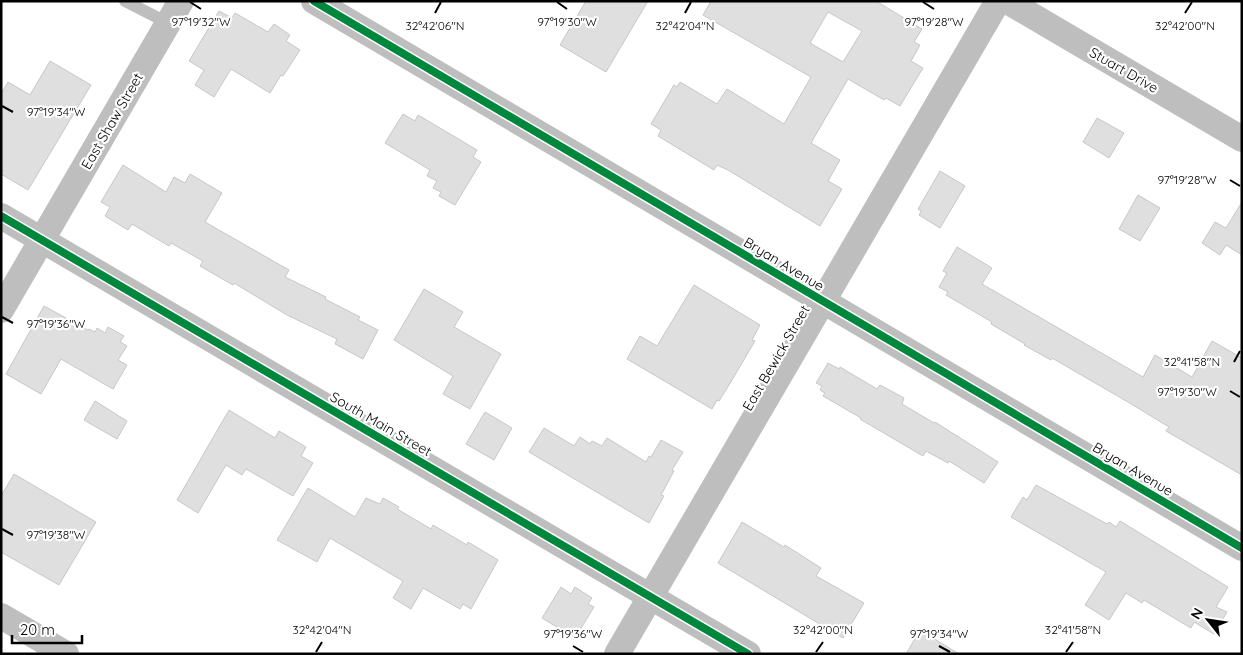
<svg xmlns="http://www.w3.org/2000/svg" width="1243" height="655" font-family="Quicksand,sans-serif">
<rect width="100%" height="100%" fill="#fff"/>
<path fill="#dfdfdf" stroke="#c7c7c7" fill-rule="evenodd" d="M586,1h62l-42,71 -46,-27z
M711,1h165l46,28 -8,13 6,3 -9,16 12,7 -23,38 -14,-8 -2,2 -36,-21 -37,64 29,17 -12,21 14,8 -22,37 -92,-56 -11,-5 -3,5 -56,-34 3,-6 -10,-6 23,-39 3,2 3,-5 37,22 10,-15 57,35 27,-47 -108,-62zM828,12l34,19 -19,31 -33,-19z
M219,11l13,7 3,-5 33,19 6,-8 16,11 -4,6 14,9 -17,26 -2,-1 -11,18 -39,-24 -17,28 -19,-12 9,-15 -15,-9z
M50,61l41,24 -63,105 -27,-16v-80l7,-12 22,13z
M403,114l12,7 3,-6 59,35 -4,7 8,5 -26,43 -16,-9 2,-4 -8,-4 4,-7 -10,-5 3,-6 -45,-27z
M1097,118l27,15 -15,25 -26,-16z
M123,165l43,27 8,-15 11,6 5,-9 32,19 -17,29 84,48 -4,7 41,20 -1,2 35,18 -2,3 20,10 -15,29 -28,-15 2,-5 -50,-24 -53,-32 -1,2 -33,-19 3,-5 -32,-18 -2,3 -37,-22 -4,6 -23,-14 5,-9 -9,-5z
M940,171l25,15 -25,42 -21,-13 2,-4 -3,-2z
M1138,195l22,13 -20,33 -21,-12z
M1242,202v53l-16,-10 -6,10 -18,-12 13,-21 11,6z
M957,247l35,21 -10,16 161,93 12,-22 37,22 20,-36 30,17v117l-76,-44 3,-4 -41,-25 -76,-44 -1,2 -27,-15 1,-1 -34,-20 1,-2 -46,-27 2,-3 -9,-5 8,-14 -4,-2z
M694,285l66,40 -8,15 3,1 -26,44 -10,16 -2,-1 -5,9 -85,-50 13,-23 17,10z
M424,289l39,23 -9,15 47,27 -31,55 -27,-15 10,-18 -59,-36z
M44,306l44,24 1,-1 6,3 2,-4 8,5 3,-6 16,9 -4,6 7,4 -9,14 9,5 -14,24 -52,-30 -20,35 -35,-20z
M828,363l11,6 1,-2 37,22 3,-4 24,13 -2,6 32,19 1,-1 63,40 -14,21 -35,-22 -1,2 -22,-12 -3,5 -63,-37 1,-1 -38,-22 2,-3 -5,-3 2,-4 -6,-3z
M95,401l32,20 -10,18 -33,-19z
M229,410l46,28 4,-7 27,16 -5,9 12,7 -20,33 -47,-27 -4,6 -16,-10 -28,48 -21,-13z
M485,412l27,16 -18,32 -28,-16z
M544,428l30,18 6,-9 10,7 2,-3 10,5 5,-8 39,24 3,-6 2,1 10,-17 22,12 -11,18 2,1 -13,24 3,1 -15,27 -120,-71z
M14,474l82,48 -37,63 -58,-33v-56z
M1036,485l71,39 2,-2 7,5 4,-6 108,66 -12,20 11,5 -13,22 -20,-12 -3,6 -47,-28 -2,3 -16,-10 -17,27 -24,-15 21,-33 -95,-55 12,-20 4,3z
M308,488l47,29 11,-19 14,6 3,-6 16,9 -2,2 34,20 2,-4 34,20 1,-3 30,18 -27,49 -8,-5 -3,5 -37,-21 -12,21 -18,-11 10,-17 -73,-43 -13,24 -40,-22z
M742,522l42,25 1,-2 36,23 -5,8 48,27 -21,35 -125,-75z
M561,587l10,7 4,-7 17,11 -4,6 6,3 -19,31 -33,-20z
M920,630l39,24h-53z"/>
<g fill="none" stroke-linecap="round" stroke-linejoin="round">
<path stroke="#bebebe" stroke-width="12" d="M125,1l43,22"/>
<path stroke="#bebebe" stroke-width="26" d="M314,1l928,547
M1007,1l235,138
M1,216l747,438
M1,310l180,-309
M1,616l65,38
M617,654l381,-653"/>
<defs>
<path id="cycleway" d="M314,1l928,547
M1,216l747,438"/>
</defs>
<use href="#cycleway" stroke="#fff" stroke-width="11"/>
<use href="#cycleway" stroke="#00873e" stroke-width="8"/>
</g>
<path fill="none" stroke="#000" stroke-width="2" d="M190,2l11,7M557,2l10,7M923,2l11,7M435,13l6,-11M685,13l6,-11M1185,13l7,-11M2,106l11,6M1230,180l10,6M2,317l11,6M1234,362l6,-11M1230,391l10,6M2,529l11,6M573,646l10,6M939,646l11,6M316,652l6,-10M816,652l7,-10M1066,652l7,-10"/>
<g text-anchor="middle" dominant-baseline="central" stroke-width="4.5" stroke-linejoin="round" paint-order="stroke">
<g font-size="14" fill="#000" stroke="#fff">
<text transform="translate(1124 70) rotate(30)">Stuart Drive</text>
<text transform="translate(112 121) rotate(-60)">East Shaw Street</text>
<text transform="translate(784 264) rotate(31)">Bryan Avenue</text>
<text transform="translate(776 358) rotate(-60)">East Bewick Street</text>
<text transform="translate(381 424) rotate(30)">South Main Street</text>
<text transform="translate(1133 469) rotate(31)">Bryan Avenue</text>
</g>
</g>
<g font-size="12" text-anchor="middle" fill="#000" stroke="#fff" stroke-width="4.5" stroke-linejoin="round" paint-order="stroke">
<text x="201" y="26">97°19'32"W</text>
<text x="567" y="26">97°19'30"W</text>
<text x="934" y="26">97°19'28"W</text>
<text x="435" y="30">32°42'06"N</text>
<text x="685" y="30">32°42'04"N</text>
<text x="1185" y="30">32°42'00"N</text>
<text x="56" y="116">97°19'34"W</text>
<text x="1187" y="184">97°19'28"W</text>
<text x="56" y="328">97°19'36"W</text>
<text x="1192" y="366">32°41'58"N</text>
<text x="1187" y="396">97°19'30"W</text>
<text x="56" y="539">97°19'38"W</text>
<text x="322" y="634">32°42'04"N</text>
<text x="823" y="634">32°42'00"N</text>
<text x="1073" y="634">32°41'58"N</text>
<text x="573" y="638">97°19'36"W</text>
<text x="939" y="638">97°19'34"W</text>
</g>
<rect width="1243" height="655" fill="none" stroke="#000000" stroke-width="5"/>
<g transform="translate(1208 620) rotate(300)" stroke="#ffffff" stroke-width="4" paint-order="stroke">
<path d="M0-4L9 19L0 12L-9 19Z" fill="#000000"/>
<text y="-8" font-size="14" font-weight="bold" text-anchor="middle" fill="#000000">N</text>
</g>
<path d="M12 635v8h70v-8" fill="none" stroke="#000000" stroke-width="2.5"/>
<text x="20" y="635" font-size="15" fill="#000000" stroke="#ffffff" stroke-width="4" paint-order="stroke">20 m</text>
</svg>
